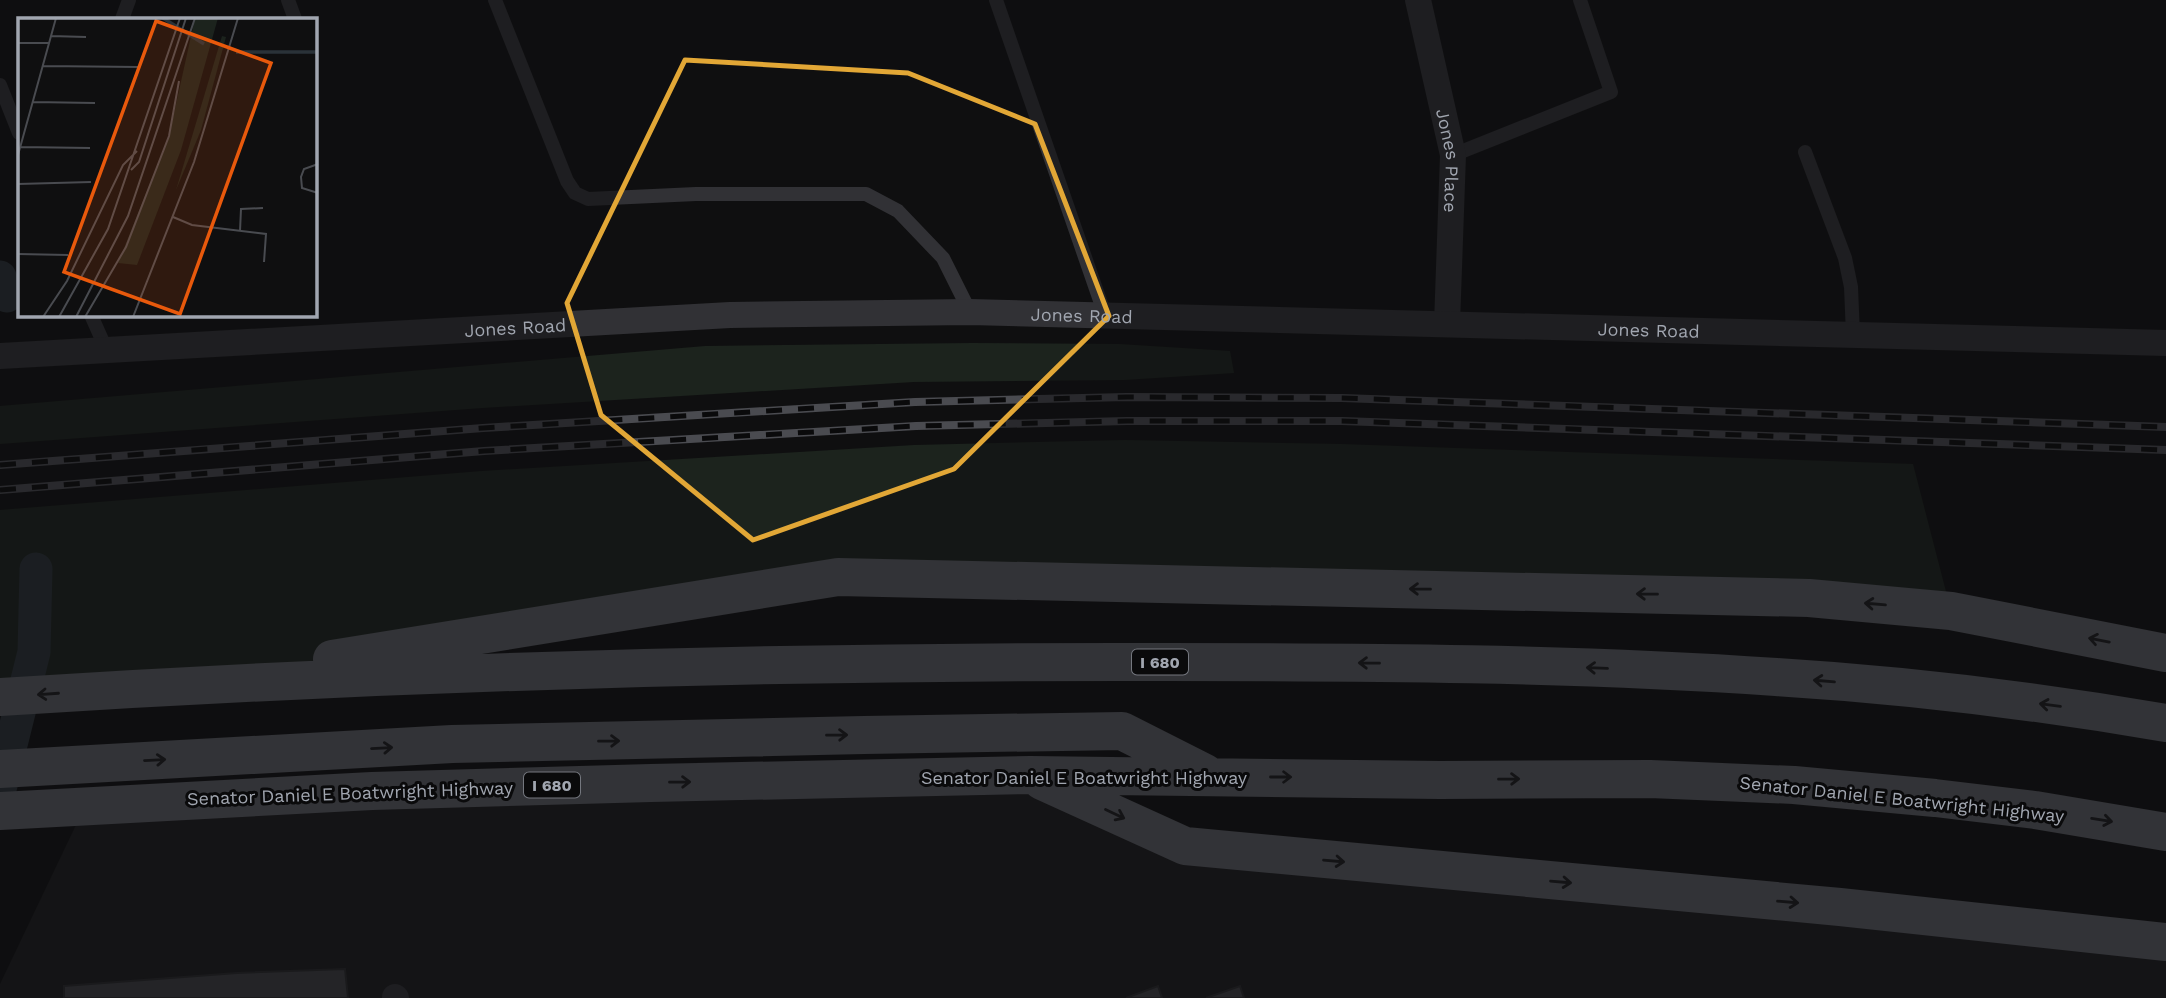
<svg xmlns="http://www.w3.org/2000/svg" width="2166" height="998" font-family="'Work Sans',sans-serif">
<rect width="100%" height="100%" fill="#0f0f10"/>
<path fill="#1b1b1d" d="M1030,775l155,71 981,96v56h-2166v-14l85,-178z"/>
<path fill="#1c231d" d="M972,343l147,1 111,7 4,22 -110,7 -210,2 -432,26 -482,36v-38l705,-60z
M1125,440l216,4 572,20 38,147 -1113,-34 -687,111 -151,9v-187l482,-39 432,-26z"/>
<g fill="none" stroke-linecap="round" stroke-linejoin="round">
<path stroke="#2a3238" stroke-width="33" d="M0,277l7,19
M0,789l34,-137 2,-83"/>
</g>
<path fill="#3e3f43" stroke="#29292c" stroke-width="2" d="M345,969l3,29h-284v-12l173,-13z
M1158,986l4,12h-36z
M1240,986l4,12h-38z"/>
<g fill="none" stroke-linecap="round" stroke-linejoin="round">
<path stroke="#313135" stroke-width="14" d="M288,0l7,19
M495,0l72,181 8,12 13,6 108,-5h170l32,17 45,47 27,54
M996,0l109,315
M122,19l7,-19
M0,85l19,48
M1805,152l40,106 6,29 2,48
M1453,155l158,-63 -31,-92
M91,315l16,36"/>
<g stroke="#313135" stroke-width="26">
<path id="s1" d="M1418,0l35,155 -6,169"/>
<path id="s2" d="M0,356l730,-41 240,-3 1196,31"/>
<path d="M395,997l1,1"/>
</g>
<path stroke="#5d5f66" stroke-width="38" d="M332,659l506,-82 971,21 142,13 215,42
M0,697c388,-25 777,-36 1166,-35 203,0 407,1 610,15 131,8 261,24 390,46
M0,769l452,-25 412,-9 258,-4 83,42
M1042,781l143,65 655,61 326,35
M0,811l372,-20 279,-8 379,-8 410,5 210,-1 144,6 141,13 100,12 131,22"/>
<defs>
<path id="rail" d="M0,465l483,-37 432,-26 212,-5 215,1 824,29
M0,490l484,-39 432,-25 211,-5h215l824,29"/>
</defs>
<use href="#rail" stroke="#4a4b50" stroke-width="8"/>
<use href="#rail" stroke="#0a0a0b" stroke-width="5" stroke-dasharray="16" stroke-linecap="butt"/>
</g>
<defs><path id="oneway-shaft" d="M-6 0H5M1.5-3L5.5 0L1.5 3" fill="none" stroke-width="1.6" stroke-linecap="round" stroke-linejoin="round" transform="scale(1.75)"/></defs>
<g stroke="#1b1b1d">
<use href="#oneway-shaft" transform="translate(1420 589) rotate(-179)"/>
<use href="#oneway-shaft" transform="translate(1647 594) rotate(-179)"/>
<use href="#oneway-shaft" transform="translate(1875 604) rotate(-175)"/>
<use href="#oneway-shaft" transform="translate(2099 640) rotate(-169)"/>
<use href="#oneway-shaft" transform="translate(1369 663) rotate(-179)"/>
<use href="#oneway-shaft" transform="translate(1597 668) rotate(-178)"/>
<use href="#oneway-shaft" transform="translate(1824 681) rotate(-175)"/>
<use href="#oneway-shaft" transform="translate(48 694) rotate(176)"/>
<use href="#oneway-shaft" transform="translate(2050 705) rotate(-173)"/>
<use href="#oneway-shaft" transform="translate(837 735) rotate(-1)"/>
<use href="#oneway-shaft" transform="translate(609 741) rotate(-1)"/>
<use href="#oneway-shaft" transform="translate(382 748) rotate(-3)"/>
<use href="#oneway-shaft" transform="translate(155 760) rotate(-3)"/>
<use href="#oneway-shaft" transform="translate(1281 777)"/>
<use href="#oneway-shaft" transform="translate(1509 779) rotate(-1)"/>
<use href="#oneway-shaft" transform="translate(680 782) rotate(-1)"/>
<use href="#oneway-shaft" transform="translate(1115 814) rotate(25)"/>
<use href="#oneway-shaft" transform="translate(2102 820) rotate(9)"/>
<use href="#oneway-shaft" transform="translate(1334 861) rotate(5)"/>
<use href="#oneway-shaft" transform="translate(1561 882) rotate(5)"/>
<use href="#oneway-shaft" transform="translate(1788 902) rotate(5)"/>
</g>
<path d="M0 0H2166V998H0ZM685,60l223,13 127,51 74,192 -155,153 -201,71 -152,-125 -34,-112z" fill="#0f0f10" fill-opacity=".55" fill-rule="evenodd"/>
<path fill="none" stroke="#e2a736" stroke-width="5" stroke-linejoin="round" d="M685,60l223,13 127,51 74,192 -155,153 -201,71 -152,-125 -34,-112z"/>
<g text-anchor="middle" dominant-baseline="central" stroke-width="6" stroke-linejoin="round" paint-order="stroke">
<g fill="#0a0a0b" stroke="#74777e" stroke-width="2">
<rect x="1132" y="649.5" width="56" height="25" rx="5"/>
<rect x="524" y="772.5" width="56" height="25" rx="5"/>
</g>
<g font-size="16" font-weight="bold" fill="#a1a6b0">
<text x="1160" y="662">I 680</text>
<text x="552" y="785">I 680</text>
</g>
<g font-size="18" fill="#a1a6b0" stroke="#0a0a0b">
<text stroke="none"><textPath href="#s1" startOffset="164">Jones Place</textPath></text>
<text stroke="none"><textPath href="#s2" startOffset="1083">Jones Road</textPath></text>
<text stroke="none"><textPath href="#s2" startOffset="516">Jones Road</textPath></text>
<text stroke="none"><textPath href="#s2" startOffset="1650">Jones Road</textPath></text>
<text x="1084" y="777">Senator Daniel E Boatwright Highway</text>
<text transform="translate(350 793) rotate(-2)">Senator Daniel E Boatwright Highway</text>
<text transform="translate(1902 799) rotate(6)">Senator Daniel E Boatwright Highway</text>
</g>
</g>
<g transform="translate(18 18)">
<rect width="299" height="299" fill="#0f0f10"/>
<path d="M177,0h23l-37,132 -44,115 -19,-2 51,-127zM204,18l4,1 -25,93 -25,60z" fill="#1c231d"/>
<path fill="none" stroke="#2a3238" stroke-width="3.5" d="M145,0l41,26M218,34h82"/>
<path fill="none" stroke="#494b50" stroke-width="2" d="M33,18l35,1M0,25h31M25,48l96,1M15,84l62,1M2,129l70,1M0,137l38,-137M300,146l-14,5 -3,8 1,11 16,5M113,152l8,-8 47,-144M0,166l73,-2M155,199l19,8 74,9 -2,28M222,213l1,-22 22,-1M0,236l50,1M25,299l24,-36 56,-116 14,-14M41,299l49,-88 72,-211M58,299l52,-101 67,-198M67,299l41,-70 43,-111 10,-55M115,299l61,-155 44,-144"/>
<path fill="#e8590c" fill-opacity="0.15" stroke="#e8590c" stroke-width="3.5" d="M138,3l115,42 -91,251 -116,-42z"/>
<rect width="299" height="299" fill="none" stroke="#a1a6b0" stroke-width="3.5"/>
</g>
</svg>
